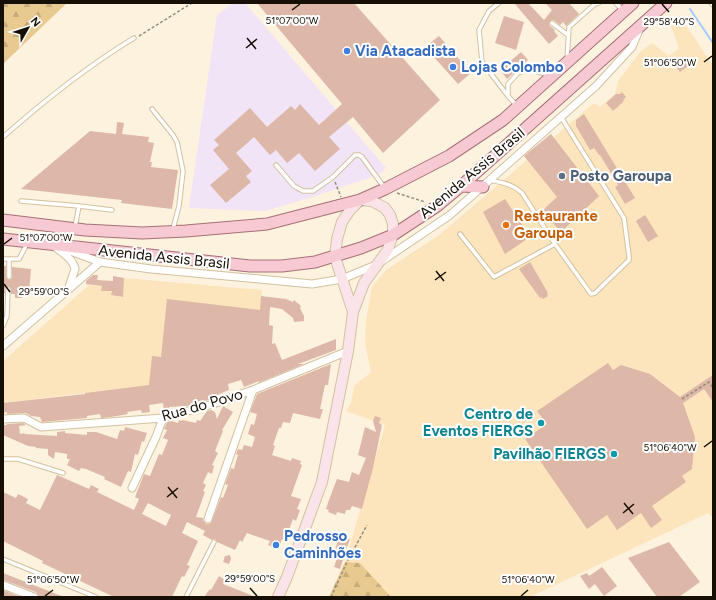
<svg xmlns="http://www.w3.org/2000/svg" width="716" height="600" font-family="Figtree,sans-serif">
<defs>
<pattern id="forest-firs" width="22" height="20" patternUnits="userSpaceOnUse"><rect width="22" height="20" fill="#e8c990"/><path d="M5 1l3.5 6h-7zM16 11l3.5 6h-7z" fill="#c6ab7b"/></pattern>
</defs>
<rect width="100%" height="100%" fill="#fdf2de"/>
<path fill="#fce5bc" d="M681,18l32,48v452l-5,-5 -178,84h-201l16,-35 40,-137 -39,-14 5,-8 3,-17 17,-14 -6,-29 1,-23 6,-33 14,-17 53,-35 155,-132 6,4 15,-13 3,-13 23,-30 11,-8 17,13 10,-8 -8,-22z
M124,278l138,12 -5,63 -84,29 -170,21v-42l86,-76 13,1v5h10l-1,4 11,2z"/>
<path fill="#f2e4f7" d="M233,3h12l141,165 -8,7 -72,24 -41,12 -76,-3 28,-193z"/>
<path fill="url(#forest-firs)" d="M3,3h64l-64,61z
M345,562l15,1 31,34h-62z"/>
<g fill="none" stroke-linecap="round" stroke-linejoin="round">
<path stroke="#a3cbfe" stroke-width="2" d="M690,9l23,34"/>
</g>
<path fill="#ddb7a8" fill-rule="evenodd" d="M257,3h97l86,97 -57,53 -30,-36 -24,20 11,12 -25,22 -16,-18 -12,10 -11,-13 -6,5 -16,-18 -18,16 16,18 -6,5 5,6 -25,21 -16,-18 19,-16 -16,-19 6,-5 -5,-5 36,-32 17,19 24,-21 4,4 5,-6 19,21 23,-21z
M514,3h14l16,17 8,-10 -7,-7h24l10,11 -13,12 -3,-4 -3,3 -7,-5 -3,1 -1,4 6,5 -1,1 4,5 -9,8z
M504,16l20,6 -8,28 -21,-7z
M439,36l32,37 -13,11 -33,-37z
M521,52l7,8 -21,19 -7,-9z
M686,58l5,6 -11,8 -5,-7z
M622,92l4,5 -2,2 -1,3 -10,9 -7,-8 10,-9h4z
M584,114l51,84 -10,6 -10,-17 3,-2 -18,-30h-1l-5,-7 -4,2 -14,-24v-6z
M117,122l7,1 -2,11 27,3 -1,5 6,1 -4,19h2l-1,5 27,3 -6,39 -51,-6 1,-3 -101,-11 69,-58 26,3z
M551,134l48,62 -38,36 -19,-21 15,-14 -33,-41z
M505,199l25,38 -25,17 -22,-42z
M645,215l13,21 -10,6 -12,-21z
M530,262l18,31 -1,1 1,2 -5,3 -2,-2 -1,1 -21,-29z
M3,266h3v11l3,3 3,-2v-11l19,2 -2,24 -7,-1v6h-7v-4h-4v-6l-3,-2 -3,2v5h-2z
M93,275h5l-1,5 16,1v-5l11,2 -1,19 -12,-2 1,-4h-11l1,-5 -16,-2v-3z
M261,296l25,3 7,3 1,-2 7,6 -1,2 4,8v5l-10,1 -1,-4 -11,-9 -12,-2 -1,18 4,1 -1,18 3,-1 7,17 54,-21v11l-38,14h6l-46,19 1,-2 -15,6 -3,-7 -13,4 1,6 -19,8 2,1 -25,7 -18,1v3l-5,1 -1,-8 -14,2 1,7 -8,1 -1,-3 -14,2 1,2 -17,3 -10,1 -1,-4 -13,2v2l-45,4 -2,-5 -9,-1 -5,-3 -19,1v-2l-4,1v-10l82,-9v-1l64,-8 3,-29 9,1 6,-58 93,11z
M608,363l5,7 8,-5 29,9 30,23 33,-22v27l-9,-13 -21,14 12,34 -3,32 -10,7 4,6 -34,24 10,14 -11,8 -10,-15 -24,17 -10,-15 -20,14 -62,-90 22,-15 -10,-13z
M331,364l-3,21h-3l-5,24h3l-3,10 -27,-6 -3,10 -7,-1 -2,6h-2l-6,17 2,1 -3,9 19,6 1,-3 9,3 -1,3 2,1 -11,31 10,3 -4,10 3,1 -4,11 -3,-2 -8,21 -3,-1 -4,10 -10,-4 2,-4 -23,-8 -5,9 -2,-2 -5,10 -18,-8 -2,-3 -3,1 -9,-5 2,-4 -18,-9 -5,11 16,8 -11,24 3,1 -6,11 -2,-1 -10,21h-58l-72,-34 1,-2 -40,-20v-49l13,6 2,-4 10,5 -2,4 14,7 17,-35 32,14 2,-4 8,4 -2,3 37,18 5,-11 -4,-2 9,-23 6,2 9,-22 3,1 6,-15 -5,-2 4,-8 -3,-1 3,-7 4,-1 7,2 1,-3 2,1 1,-1 14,3 1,-3 3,1 7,-10 4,-1 4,2 2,7 6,-13 10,6 -11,18 1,1 -8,20 3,2 -6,12 2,1 -2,8 -4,-2 -5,11 3,2 -3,6 2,1 -9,25 7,1v2l3,4 5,-1 10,-26 2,1 5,-13 -3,-1 6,-16 3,1 4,-14 -2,-1 2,-5 4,1 2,-5 8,2 3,-10 -7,-3 3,-10 3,1 3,-11 -7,-2 7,-18zM148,503l23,12 -5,11 -24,-12z
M375,416l6,2 -2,5 3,2 -9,43 -11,41 -10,-3 -2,4h-4l-1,4 -8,-2 -1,3 -8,-3 1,-2 -3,-1 3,-9 8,-21 12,3 3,-10 7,3 7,-17 -8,-3 7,-28 11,5 -3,-11z
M23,423l3,2 -7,1 1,8 5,-1 -1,1 33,2v-4l8,-1v2l22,2v-3h9l21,7 3,-9 4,1 1,-4 22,6 -3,9 -2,-1 -4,14 -3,-1 -4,18 -3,-1 -7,16 -17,-8 1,-2 -19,-8 -5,-1 -2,3 -12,-6 3,-6h-3v-5l-12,-2 -1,7 -6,-4v-6l-12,-1v-1l-8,-1 -25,-11v-10h4v-1z
M340,536l10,3 -6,16 -10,-3z
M669,542l31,40 -21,15h-22l-29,-39z
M230,555l1,4 -2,5 -6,-2 2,-6z
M338,555l6,2 -4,12 -6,-2z
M602,567l15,19 -13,10 -9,-12 -6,5 -9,-13 7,-3 2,3z
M3,573l61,24h-25l-3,-5 -33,-12z
M219,576l6,4 -2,4 33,13h-52l6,-8 1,1z
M3,590l17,7h-17z"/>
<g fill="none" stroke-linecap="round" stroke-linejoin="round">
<defs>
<path id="lane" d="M499,3l-10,8 -10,19 3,32 26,34
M616,3l7,8
M711,3l2,2
M552,23l16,12
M567,59l2,-32 26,-23 4,-1
M517,106l-9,-10v-12l10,-11 10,-4 21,6
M152,109l21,26 4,7 6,29 -4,35 -6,23
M3,137c42,-37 83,-70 131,-99
M276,165l18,21 9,5h10l20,-14 22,-22h4l3,2 22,30
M490,180c13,3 23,4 32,13l33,51 36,50 4,-1 34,-33v-4l-5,-38 -63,-101
M21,201l58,5
M75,227l4,-21 33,4
M460,234l34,43 61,-33
M3,259h16l8,-15
M9,260v17
M3,326l4,-10 1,-27
M3,459h15l45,14
M3,559l93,38
M186,597l28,-55"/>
<path id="street" d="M52,245c8,6 21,13 23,24l-6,18
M65,249l35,13 51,7 161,15 30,-5 34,-14 74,-50 146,-129 36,-39 8,-19
M3,346l97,-84
M3,419l21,-1 17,9 122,-9 50,-14 40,-14 95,-39
M132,488l24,-51 7,-19
M208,519l45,-129
M3,585l31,12"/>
<path id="secondary" d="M278,597l9,-20 35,-95 26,-131 5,-39 11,-29 23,-32 6,-16v-11l-3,-9 -5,-7 -13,-7 -12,-1 -10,10 -8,12 -5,17 -2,18 18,55"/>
<path id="primary" d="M461,186l22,1
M3,220l82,10 57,3 44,-2 81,-7 93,-24 25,-11 64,-33 54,-36 130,-117
M3,239l247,27h32l33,-4 46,-14 32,-13 44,-29 24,-20 205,-183"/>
</defs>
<use href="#lane" stroke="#d3c1a0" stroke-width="5.5"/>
<use href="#street" stroke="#d3c1a0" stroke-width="9"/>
<use href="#secondary" stroke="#d3c1a0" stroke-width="12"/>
<use href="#primary" stroke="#a57077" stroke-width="13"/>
<path stroke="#958c7c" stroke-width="1.5" stroke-dasharray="3 2" stroke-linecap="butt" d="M139,36l53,-33
M335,182l6,15
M397,193l28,9
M682,399l27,-17 4,6
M331,597l16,-35 20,-37"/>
<use href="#lane" stroke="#fff" stroke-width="3.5"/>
<use href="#street" stroke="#fff" stroke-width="7"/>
<use href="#secondary" stroke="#fbe4e9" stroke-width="10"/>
<use href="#primary" stroke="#f7c9d3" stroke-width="11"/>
</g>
<path fill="none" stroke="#160f04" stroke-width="1.5" d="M662,4l7,8M292,10l8,-6M247,38l9,11M246,48l11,-9M704,62l8,-6M4,244l8,-6M436,271l8,10M435,280l11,-8M4,284l6,8M704,447l8,-6M168,487l9,11M167,497l11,-9M624,503l9,11M623,513l11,-9M250,588l7,8M45,596l8,-6M521,596l7,-6"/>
<g fill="#3f7fe0" stroke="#fff" stroke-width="1.5">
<circle cx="347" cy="51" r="4"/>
<circle cx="453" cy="67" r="4"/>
<circle cx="276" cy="545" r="4"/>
</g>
<circle fill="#5c6f8a" stroke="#fff" stroke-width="1.5" cx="562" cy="176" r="4"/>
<circle fill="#e8710a" stroke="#fff" stroke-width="1.5" cx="506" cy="225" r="4"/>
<g fill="#0f9aa8" stroke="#fff" stroke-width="1.5">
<circle cx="541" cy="423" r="4"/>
<circle cx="614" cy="454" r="4"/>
</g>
<g text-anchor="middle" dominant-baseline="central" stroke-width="4" stroke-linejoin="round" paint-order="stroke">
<g font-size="15" font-weight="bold" fill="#366cbe" stroke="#fff" text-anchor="start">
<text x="355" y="51">Via Atacadista</text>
<text x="461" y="67">Lojas Colombo</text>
<text x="284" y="536">Pedrosso<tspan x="284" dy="17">Caminhões</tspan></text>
</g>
<g font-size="15" fill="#160f04" stroke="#fff">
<text transform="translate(472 173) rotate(-40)">Avenida Assis Brasil</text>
<text transform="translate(164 257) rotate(6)">Avenida Assis Brasil</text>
<text transform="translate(202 405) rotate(-16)">Rua do Povo</text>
</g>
<g font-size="15" font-weight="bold" fill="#4e5e75" stroke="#fff" text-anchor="start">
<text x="570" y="176">Posto Garoupa</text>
</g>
<g font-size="15" font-weight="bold" fill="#c56008" stroke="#fff" text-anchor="start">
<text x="514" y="216">Restaurante<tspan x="514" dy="17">Garoupa</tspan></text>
</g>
<g font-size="15" font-weight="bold" fill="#0d838f" stroke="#fff" text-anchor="end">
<text x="533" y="414">Centro de<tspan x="533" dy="17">Eventos FIERGS</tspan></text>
<text x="606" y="454">Pavilhão FIERGS</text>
</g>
</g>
<g font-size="10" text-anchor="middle" fill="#160f04" stroke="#fff" stroke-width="4" stroke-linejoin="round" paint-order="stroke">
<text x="292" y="24">51°07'00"W</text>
<text x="669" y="25">29°58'40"S</text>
<text x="670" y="66">51°06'50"W</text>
<text x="46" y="241">51°07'00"W</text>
<text x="44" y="295">29°59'00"S</text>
<text x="670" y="451">51°06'40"W</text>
<text x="250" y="582">29°59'00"S</text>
<text x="53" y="583">51°06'50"W</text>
<text x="528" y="583">51°06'40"W</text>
</g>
<rect width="716" height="600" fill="none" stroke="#160f04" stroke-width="8"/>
<g transform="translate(28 28) rotate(51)" stroke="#ffffff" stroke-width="3" paint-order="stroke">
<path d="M0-3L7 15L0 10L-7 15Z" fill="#160f04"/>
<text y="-6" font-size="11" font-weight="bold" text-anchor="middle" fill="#160f04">N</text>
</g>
</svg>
